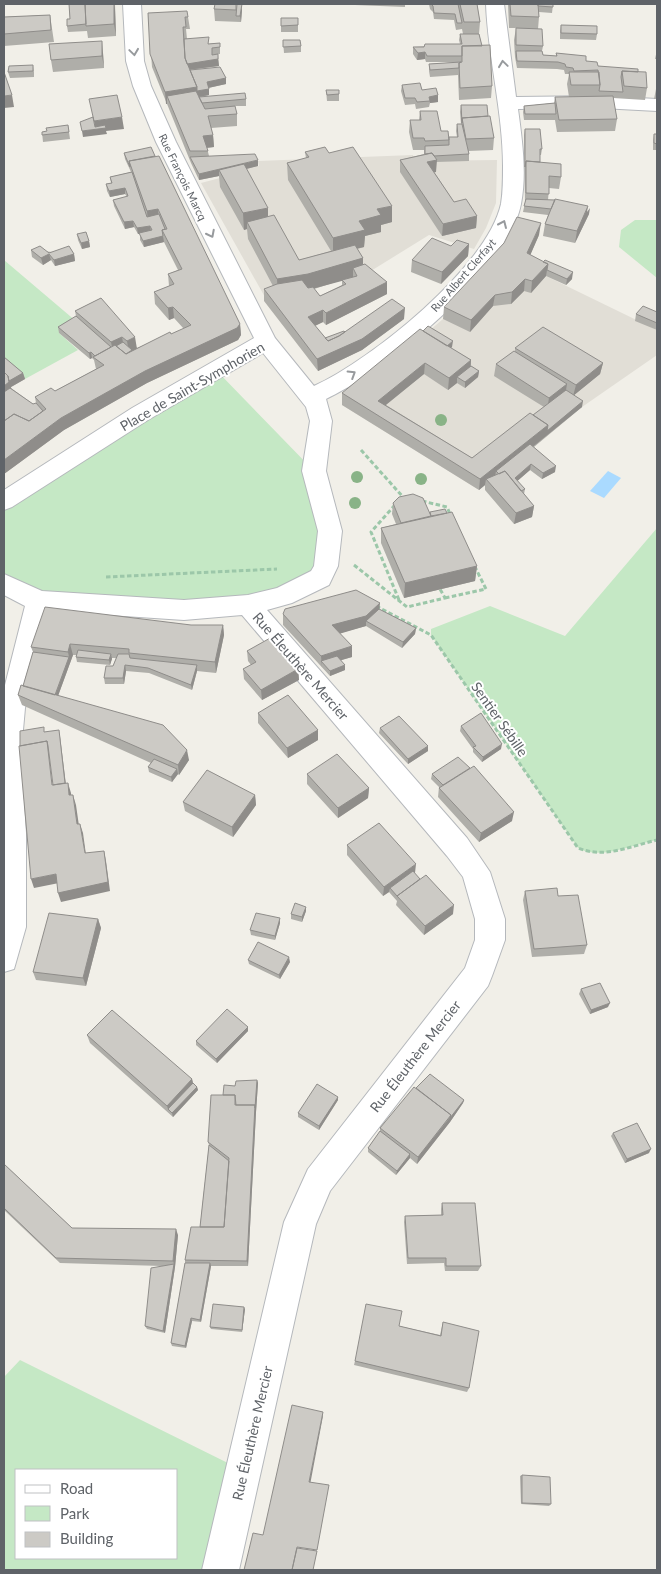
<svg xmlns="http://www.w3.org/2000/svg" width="661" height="1574" font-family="Lato,sans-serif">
<rect width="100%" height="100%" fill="#f1efe8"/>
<path fill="#e1ded6" d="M413,155l1,6 83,-1 -1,43 -10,25 -12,21 -45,-14 -63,39 -100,25 -65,-116 34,-9v-3l24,-5 -1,-5z
M503,255l154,75v25l-75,52 -103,83 -137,-85 101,-86z"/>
<path fill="#c5e8c5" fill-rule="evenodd" d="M635,220h22v58l-38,-31 2,-17z
M4,260l73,62 -18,11 19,17 -53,29 -21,-17z
M216,370l98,101 12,95 -78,39 -209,-4 -35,-17v-83l136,-87z
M657,528v312c-24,4 -57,21 -79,8l-147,-213v-6l59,-23 75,30z
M20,1360l224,111 -23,99h-217v-193zM16,1470h160v88h-160z"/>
<path fill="#aadaff" d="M608,471l13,7 -17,20 -14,-7z"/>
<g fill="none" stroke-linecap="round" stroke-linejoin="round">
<defs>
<path id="minor" d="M123,4h18l3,57 7,25 25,56 99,196 39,48c57,-26 173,-119 187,-182 2,-12 2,-26 2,-38 0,-54 -15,-108 -17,-162h18l12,93 85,-1 56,3v12l-56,-3 -83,1c4,30 9,64 3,95 -13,68 -135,167 -195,195l6,22 -6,50 16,60 -4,35 -9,19 -37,18 -25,7 200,228 23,34 15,47v21l-13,36 -4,10 -158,205 -14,33 -77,346h-37l82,-348 24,-53 157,-201 10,-28v-21l-12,-42 -16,-21 -205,-241 -58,5 -135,-9 -24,97 -4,44 5,81v94l-12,42 -10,3v-283l21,-83 -21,-11v-21l38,17 142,9 64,-5 29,-7 34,-17 3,-5 4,-35 -16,-60 8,-50 -4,-14 -43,-54 -115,67 -136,87 -8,3v-20l128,-82 122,-70 -98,-196 -23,-56 -7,-25z"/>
</defs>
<use href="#minor" stroke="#b5b8bc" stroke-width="2"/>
<path stroke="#9cc7a9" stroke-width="3" stroke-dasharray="4.5 2.5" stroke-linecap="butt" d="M361,450l42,47
M422,501l25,6 3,7
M395,505l-24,27 28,68
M354,565l53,42 38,-9 -5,-9
M106,577l171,-8
M445,598l41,-9 -11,-22
M376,606l55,29 147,213c26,11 53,-2 79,-8"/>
<use href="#minor" fill="#fff" fill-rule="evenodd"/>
</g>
<g fill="#89b387">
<circle cx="441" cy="420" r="6"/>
<circle cx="357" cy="477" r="6"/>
<circle cx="421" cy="479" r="6"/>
<circle cx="355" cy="503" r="6"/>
</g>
<path fill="#afaea9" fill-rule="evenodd" d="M69,4h46l1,32 -28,2 -1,-7 -19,1 -1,-6 3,-7z
M355,4h50v3l-50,-2z
M429,4h48l3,18 -1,12 13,52 -1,12 -32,2 -1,-25 -28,2 -1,-6v-7l31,-2h-34l-1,-3 -8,1 -4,-6v-7l47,-3 -1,-4 1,-6h3l-1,-5 -6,1 -2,-10 -20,-1 -1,-7 -3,-3z
M508,4h45l-1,9 -13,-1v5l-1,12 5,17 -1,5 1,4 13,1v-3l42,13 40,6 9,16 -2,12 -32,-2 4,21 -2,12 -58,1 -2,-12h-31l-1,-8 1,-6 30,-3 1,-6h14l-2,-13 2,-10h-4l-1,-4 -7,-1 -40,-1 -2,-11 -1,-17 2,-12h-7z
M214,9l28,1 -1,12 -26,-1z
M148,13l40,4 2,12h-4l1,10h-3l25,5 11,-1v11h-8h6l1,12 -29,4 36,8v6l-18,4 1,7 -7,2 44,2v7h-11l2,8v12l-26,2 2,7 1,12 -7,1 2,8 49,10 -12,3 22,48 31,43 32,-9 -43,-71 -1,-17 19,-5 -1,-6 24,1 63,69 -11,3v7l-16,4 -1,11 -7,2 6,9v6l24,18v12l-61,31 -3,-3 -8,4 10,12 20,-6 59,-13 -42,31 -44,21 -54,-70v-12l9,-3 -25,-47 -1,-10 -3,1 -24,-43 -1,-11 -20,4 -8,-17 -39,-96zM342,280v5l-22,11 -6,-7z
M50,15l4,27 -50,4v-29z
M281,18h17v14h-17z
M561,25l36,9 -1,6 -36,-1v-8z
M283,40l18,6v6l-17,1z
M657,50v9h-2z
M103,53l1,15 -51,4 -2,-12z
M33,65l1,7v5l-24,1 -2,-6z
M657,84v15h-3z
M402,85l20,5 16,5v7l-8,1 -1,4 -13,2 -1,-5 -10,1 -4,-14z
M326,90l13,4v7h-12z
M461,105l27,11 6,22 -1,12 -25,1 1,3v7l-33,1v10h-2l20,30 23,14 -1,12 -34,8 -42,-64v-12l24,-6v-4h-11l-4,-18 1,-12h9l1,-9 21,20 8,6h8l-1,-6 1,-7h4l-1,-12z
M68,125l2,14 -27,3 -1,-10 5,-1z
M525,129l17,20 -1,6h-1v7l21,15 -2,12 -10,-1 -1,12 41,14 -14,29 -32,-7 2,-12 3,-9 -25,-3 2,-9 -1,-68z
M654,134h3v16h-4v-10z
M124,153l31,3 85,168 1,11 -3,5 -91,43 -83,47 -60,44v-117l19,16 2,6 -14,8v1l22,16 3,-1 -1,-6 20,-6 41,-22 -2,-9 -2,-2 -2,1 -31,-26 -1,-6 18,-11 -1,-5 26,-13 36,50 47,-19 -10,-11 -5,2 -14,-16 -1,-12 15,-6 -1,-12 10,-4 -14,-28 -20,5 -4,-7v-6h-2l-4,-7 -9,2 -11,-23 -1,-6 14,-3 -2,-3 -15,3 -3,-6 -1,-7 5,-1 -1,-6 21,-5 -6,-13z
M77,234l12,7 1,6 -8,2 -4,-9z
M539,235l-9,20 42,24 -6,6 -20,-9 -15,17 -7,-2 -13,13 -18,2 -23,26 -27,-13 1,-12z
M469,244l-1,12 -27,28 -30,-12 1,-12z
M31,250l43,4 1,7 -20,5 -4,-6 -8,5 -11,-8z
M657,312v18l-22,-9 1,-7z
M452,347l-1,1 20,12v6l8,5 -1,6 -13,11 -8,-5 -9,7 -24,-16 -38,31 86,53 72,-51 -50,-31 2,-12 19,-13v-3l88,15 -3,11 -26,21 8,12 -48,40 21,25 -13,7 -12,-9 -13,11 8,8 -1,5 10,12 -2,11 -18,7 -29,-34v-5l-6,5 -137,-85v-12z
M393,503l37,9 47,54 -2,15 -71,17 -23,-55v-15l15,-4 -4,-10z
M379,609l37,19 -1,6 -13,14 -36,-22 -26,7 12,24 -11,3 4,10 -15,6 -47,-51v-11z
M191,625h32l1,10 -8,38 -19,-2 -5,19 -43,-17 -23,-2 -2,13h-19l-1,-6 9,-12 3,-8h-4l-2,7 -33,-3 -1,-5v-2h-3l-15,41 131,64 -10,15 -1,-1 -6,8 -23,-10 -1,-5 3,-4 -129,-58 -4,-10 5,-9 10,-34 -2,-5z
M247,651l51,18 1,11 -37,20 -18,-21 -1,-10 8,-4 -3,-4z
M258,713l60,17v10l-30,18 -30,-35z
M461,726l40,23 -19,13 -9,-10v-3l-13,-18z
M380,728l48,18v5l-20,13 -29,-31z
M307,774l62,14 -1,10 -30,20 -31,-34z
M432,774l80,47 -33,21 -41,-45 1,-10 -8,-8z
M255,795l1,10 -23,32 -48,-26 -2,-9z
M347,845l68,29 38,40 -29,21 -28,-30 1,-4 -8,-9 -6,4 -36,-41z
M525,891l33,5 29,49 -3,9 -52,3 -9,-57z
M306,907v4l-4,11 -11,-3v-5z
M98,919l3,9 -15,58 -50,-6 -3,-8z
M280,923l-5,17 -24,-5 -1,-5z
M248,960l42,2 -10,17 -31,-15z
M581,989l27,18 -18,7 -11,-20z
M248,1027v4l-31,32 -21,-18v-4z
M87,1035l105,44 1,4 4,4 1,3 -25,27 -83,-74z
M257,1080l1,3 -2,29 -8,154h-37l-10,56 -9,-1 -6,27 -14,-2 -1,-3 14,-80v-3l15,-33 9,-82 -1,-3 15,-47 12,-9z
M416,1088l48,12 -1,3 -13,19 -33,42 -7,-6 -14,17 -28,-23v-4l12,-17v-3z
M338,1097v3l-19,30 -21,-13v-4z
M613,1133l36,20 -24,10 -14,-27z
M4,1164l68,64 106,7 -3,32 -10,66 -18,-4 -2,-3 17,-60 -102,-3 -56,-53z
M442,1203l39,63 -3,5h-33l-1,-8 -37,1 -3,-42 1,-6 36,-1v-6z
M245,1309l-3,23 -31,-3 -1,-2z
M443,1322l26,66 -2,4 -113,-27 1,-4 44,-35 41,9z
M522,1475l29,29 -2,2 -28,-2 -1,-28z"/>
<path fill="#8f8d8a" d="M114,4l1,5 1,27 -2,-12z
M242,4v6l-1,12 -1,-6z
M102,41l1,12 1,15 -2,-12z
M425,52v7l-8,1 1,-7z
M218,59l1,7 -33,4v-6z
M226,78v6l-18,4 -1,-6z
M197,87l1,12 -31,-3v8h-1l-1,-12z
M209,89v6l-11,2 -1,-6z
M12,95l2,12 -10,1v-12z
M438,95v7l-8,1 -1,-6z
M122,117l2,12 -18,2 1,3 -24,3 -1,-6 13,-2 -1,-8z
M213,135l1,12 -10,1 -1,-12z
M258,160v6l-36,9 -3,-5v6l-20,4v-6z
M437,160l-1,12 -10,2 1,-12z
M125,188v6l-15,3 -1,-6z
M392,206v16l-11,3v7l-16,4 -1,11 -31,7v-16l44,-29z
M588,206l-1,6 3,-4 -1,6 -14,29 2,-12z
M268,208v16l-21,-2v7l-3,1 -1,-17z
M158,209l1,12 -11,2 -1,-12z
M477,216l-1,12 -34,8 1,-12z
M133,221l1,6 -9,2 -1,-7z
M541,223l-2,12 -13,30 1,-12z
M150,226l1,6 -13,2 -1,-6z
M163,236l1,6 -20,5 -1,-6z
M89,241l1,6 -8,2 -1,-6z
M469,244l-1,12 -27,28 1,-12z
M49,254l2,6 -8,5 -2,-7z
M74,254l1,7 -20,5 -1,-6z
M363,258v17l-10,-7v10l-45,12 -30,6 -1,-17z
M548,264l-2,12 -15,17 1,-12z
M573,272l-1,7 -6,6 1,-6z
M525,279l-1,12 -13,13 1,-12z
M387,282v12l-61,31v-12z
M495,295l-2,11 -23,26 1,-12z
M173,307l1,11 -5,2 -1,-12z
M405,308l-1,11 -42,31 -44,21 -1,-12z
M323,310v12l-15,7v-12z
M240,324l1,11 -3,5 -91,43 -83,47 -60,44v-14l57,-42 84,-47z
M122,337l2,11 -11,4 -2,-10z
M135,337l2,12 -8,4 -2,-12z
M453,341l-1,6 -9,8v-6z
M91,352l1,6 -2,1 -1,-6z
M471,360l-1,12 -13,5v6l-9,7 1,-12z
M425,363l-1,11 -47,38 1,-11z
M603,363l-3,11 -27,22 3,-11z
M479,371l-1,6 -13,11v-6z
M23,373l2,6 -14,8 1,7 -8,5v-13l4,-10z
M567,384l-2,12 -18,14 2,-12z
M583,401l-1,6 -83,67 -3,-3 -1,6 -9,2 -1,6 -6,5 1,-11 68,-54z
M531,464l-1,6 -16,14 1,-6z
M556,466l-1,6 -13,7 1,-6z
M534,506l-2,11 -18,7 2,-11z
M477,566l-2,15 -71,17 1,-15z
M380,603l-1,11 -13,7v5l-34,10v-11z
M223,625l1,10 -8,38 -1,-11z
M416,628l-1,6 -13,14 1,-6z
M70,644l3,11 -18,49 -1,-5 15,-42 -1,-5z
M352,646v11l-27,8 -4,-4 1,6 -1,-11z
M111,654l1,5 -2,6 -1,-5z
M125,665l1,6 -2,13 -1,-6z
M197,665v6l-5,19 -1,-5z
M345,665v5l-15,6v-5z
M298,669l1,11 -37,20 -1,-10z
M59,730l1,6 7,57 -2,-5z
M318,730v10l-30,18 -1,-10z
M502,744l-1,5 -19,13 1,-5z
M428,746v5l-20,13v-5z
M187,750l2,10 -10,15 -1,-10z
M177,769l1,5 -6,8 -1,-5z
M68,783l3,10 1,12 -3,-10z
M369,788l-1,10 -30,20v-10z
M73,795l3,10 4,28 -3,-9z
M255,795l1,10 -23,32 -1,-10z
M514,812l-2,9 -33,21 2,-9z
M80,824l3,9 4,29 -2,-9z
M104,851l2,10 4,30 -49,11 -3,-9z
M416,864l-1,9 -25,15 -1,4 -6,4 1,-9z
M56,874l3,9 -25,5 -3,-9z
M454,905l-1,9 -29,21 1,-9z
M306,907v4l-4,11v-5z
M280,918v5l-5,17v-4z
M98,919l3,9 -15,58 -3,-8z
M289,957l1,5 -10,17 -1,-4z
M610,1003l-2,4 -18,7 1,-4z
M248,1027v4l-31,32 -1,-4z
M192,1079l2,8 -26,22 -1,-3z
M257,1080l1,3 -2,29 -8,154 -1,-5 8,-156z
M197,1087l1,3 -25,27 -1,-4z
M338,1097v3l-19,30v-4z
M464,1100l-1,3 -13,19 -33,42 1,-7z
M651,1149l-2,4 -24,10 2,-4z
M410,1154v4l-14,17 1,-4z
M176,1229l2,6 -3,32 -10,66 -2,-2 11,-67 -1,-3z
M210,1263l1,3 -10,56 -1,-2z
M244,1307l1,2 -3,23v-2z
M191,1318l1,3 -6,27 -1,-2z
M323,1412v4l-13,69 -1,-3z"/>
<path fill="#cccac5" stroke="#8f8d8a" d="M69,4h16l1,20 -19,2v-7h3z
M85,4h29v20l-28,2z
M215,4h21v6l-22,-1z
M237,4h5l-2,12h-4z
M431,4h27l4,19h-5l-2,-9 -21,-1 -1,-7z
M460,4h17l3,18h-16z
M510,4h28l1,13 -28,-1z
M538,4h15v3l-15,-1z
M187,11l1,6h-3l1,10h-3l2,31 12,29 -32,5 -15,-38 -2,-41z
M50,15l1,15 -47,4v-17z
M281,18h17v7l-17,1z
M561,25l36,1v8l-36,-1z
M516,28l26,1 1,17 -27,-1z
M460,34h19l3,12h-20v10h-35l-2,-4 -7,1 -5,-6h11l1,-3h37z
M209,37l-1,7 12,-1v4l-8,1v7l6,-1v5l-31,5 -2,-6 -1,-19z
M283,40h17l1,6 -18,1z
M102,41v15l-51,4 -2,-16z
M490,45l2,41 -32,2 -1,-25 3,-1v-16z
M516,51h26l1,4 14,1 -1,-3 30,3v5l11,1 1,4 40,3v3l-16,-1 -1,6 2,15 -24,-1 1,-6 -2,-15 -24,1 -1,-3 -7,-1 -1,-3 -7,-2 -41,-1z
M461,62l-2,1v5l-29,2 -1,-6z
M33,65v6l-25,1 1,-6z
M220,67l6,11 -19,4 2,7 -12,2v-4l-7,-17z
M622,71l24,1 1,16 -23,-2z
M4,72l8,23 -8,1z
M569,72h30l1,13h-29z
M420,83l2,7 14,-2 2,7 -9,2 1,4 -13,1 -2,-4h-10l-3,-13z
M326,90h13v4l-12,1z
M196,91l9,18 30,-3 2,8 -29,2 5,19 -10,1 5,15h-18l-23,-55z
M245,93l1,6 -44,4 -3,-6z
M117,95l5,22 -28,4 -5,-22z
M613,96l4,23 -58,1 -4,-23z
M555,103l1,11h-31l-1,-8z
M461,105h26l1,11 -26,2v5z
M420,111h17l4,20h7l1,9 -24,1 -1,-3h-11l-3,-18h11z
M490,116l4,22 -28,1 -4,-21z
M93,117l2,10 10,-2 1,3 -24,3 -2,-9z
M457,124h5l7,30 -35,2 -2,-3 -7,1v-8l24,-1v-8h9z
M68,125l1,7 -27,3v-3l5,-1 -1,-3z
M525,129h15l2,20h-2v13l-14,-1 -1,6z
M654,134h3v10l-3,-1z
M151,147l4,9 -26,5 1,6 -6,-14z
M325,147l4,6 24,-6 39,59 -15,3 4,6 -22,6 6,9 -32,8 -46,-75 22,-6 -4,-5z
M432,153l5,7 -10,2 27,40 12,-3 11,17 -34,8 -43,-64z
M255,154l3,6 -59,14 -9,-17z
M159,156l81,168 -3,4 -92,43 -84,47 -57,42v-39l10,-7 15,7 17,-12 -11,-12 16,-9 4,3 49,-26 -11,-8 22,-12 11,9 44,-22 1,2 20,-9 -18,-18 -5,1 -14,-16 20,-8 -6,-10 14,-5 -20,-39 5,-1 -9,-20 -11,2 -18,-50z
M526,161l35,3v13l-12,-1v18l-23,-1z
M244,164l24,44 -25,5 -24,-43z
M132,172l15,45 12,-3 6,15 -3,1 1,6 -20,5 -4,-8 13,-3 -2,-4 -13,2 -4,-7 -9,1 -11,-22 15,-4 -3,-8 -16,3 -3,-7 6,-1 -2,-6z
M526,199l29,1 -4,9 -27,-3z
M555,199l33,7 -11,25 -32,-7z
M274,215l25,45 56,-15 8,13 -55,16 -31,5 -30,-57z
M517,217l24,6 -14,30 21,11 -16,17 -7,-2 -13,13 -17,3 -24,25 -27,-13 60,-64z
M86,232l3,9 -8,2 -4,-9z
M432,238l19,8 6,-6 12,4 -27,28 -30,-12z
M40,246l9,7 20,-7 5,8 -20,6 -5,-6 -8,4 -10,-8z
M545,260l28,12 -6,7 -20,-9 1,-6 -5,-2z
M365,264l22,18 -61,31 -3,-3 -15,7 20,24 11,-5 53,-37 13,9 -43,31 -45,20 -53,-70 13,-5 25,-4 6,8 5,-1 7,9 26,-12 -4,-4 15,-4 -4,-8z
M101,298l34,39 -8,4 -5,-4 -11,5 -36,-31z
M643,306l14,6v11l-21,-9z
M76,316l35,31 -16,9 -4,-4 -2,1 -31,-26z
M428,326l25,15 -6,5 -24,-15z
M543,327l60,36 -27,22 -61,-37z
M420,329l51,31 -22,18 -24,-15 -47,38 94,57 58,-45 18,12 -68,54 -138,-86z
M344,331l1,1 -6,4 -11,5 -3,-3z
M123,342l9,8 -6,4 -10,-8z
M514,351l53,33 -18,14 -53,-34z
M4,357l19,16 -14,8 -1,-5 -4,-4z
M471,366l8,5 -14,11 -8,-5z
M4,372l4,4 1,6 -5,4z
M10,388l23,16 3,-1 7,8 -14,10 -15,-7 -10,7v-29z
M566,390l17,11 -36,30 1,-6 -15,-10z
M530,444l26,22 -13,7 -12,-9 -16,14 10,11 -4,2 -16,-20 -6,3 -3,-3z
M505,471l29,35 -18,7 -30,-34z
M413,494l10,4 8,18 -30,7 -8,-20 6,-6z
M445,509l2,4 -16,3 -1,-4z
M452,512l25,54 -72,17 -24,-55z
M356,590l24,13 -14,13 -34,9 20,21 -31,10 -38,-42 2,-5z
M45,607l146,18h32l-8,37 -86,-9v-4l-59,-5 -2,8 -37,-5z
M379,609l37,19 -13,14 -37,-21z
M272,637l26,32 -37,21 -18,-21 13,-7 -9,-11z
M78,650l33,4 -2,6 -33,-3z
M33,652l36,5 -14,38 -32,-9z
M118,654h11l1,4 67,7 -6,20 -43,-17 -23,-3 -2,13h-19l2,-12h7z
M337,656l8,9 -15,6 -9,-10z
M21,685l142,40 24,25 -9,15 -2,-1 -158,-69z
M288,695l30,35 -31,18 -29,-35z
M481,713l21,31 -19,13 -10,-10 3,-1 -15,-20z
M399,716l29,30 -20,13 -28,-31z
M44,727v5l15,-2 6,53 -12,2 -5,-39 -1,-5 -27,5v-15z
M47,741l5,44 16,-2 1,12h4l4,29h3l5,29 19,-2 4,31 -50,11 -2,-19 -25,5 -12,-133z
M337,754l32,34 -31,20 -31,-34z
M458,757l12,11 -27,17 -11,-11z
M154,759l23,10 -6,8 -23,-10z
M474,766l40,46 -33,21 -42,-45z
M207,770l48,25 -23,32 -49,-25z
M379,823l37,41 -32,23 -37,-42z
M413,871l7,8 -23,17 -7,-8z
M426,875l28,30 -29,21 -28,-30z
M557,888l1,8 20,-1 9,50 -53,4 -9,-58z
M295,903l11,4 -4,10 -11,-3z
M49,913l49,6 -15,59 -50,-6z
M256,913l24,5 -5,18 -25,-6z
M258,942l31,15 -10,18 -31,-15z
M600,983l10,20 -19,7 -10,-21z
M227,1009l21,18 -32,32 -20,-18z
M112,1010l80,69 -25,27 -80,-71z
M430,1074l34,26 -14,18 1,-3 -35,-27z
M257,1080l-2,28v-3h-19l-1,-10h-12l1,-10 11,1 1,-5z
M193,1083l4,4 -25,26 -4,-4z
M317,1084l21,13 -19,29 -21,-13z
M414,1087l37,28 -33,42 -38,-29z
M211,1095h24v10h20l-8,156 -62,-1 6,-33h33l5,-69 -21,-16z
M637,1123l14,26 -24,10 -14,-26z
M380,1131l30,23 -13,17 -29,-23z
M209,1145l20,16 -5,66h-24z
M4,1164l68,64 104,1 -3,32 -117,-3 -52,-50z
M442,1203h33l6,63h-35v-8h-38l-3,-42 38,-1z
M185,1263h25l-10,57 -9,-2 -6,28 -14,-3z
M174,1264l-11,67 -18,-5 6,-58z
M213,1304l31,3 -2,23 -32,-3z
M366,1304l36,7 -3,15 42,10 2,-14 36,9 -10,57 -114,-27z
M292,1405l31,7 -14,70 20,3 -12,65 -20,-3 -5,23h-48l9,-37 10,2z
M522,1475l28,2 1,27 -29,-1z
M297,1548l20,3 -4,19h-21z"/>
<defs><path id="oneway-chevron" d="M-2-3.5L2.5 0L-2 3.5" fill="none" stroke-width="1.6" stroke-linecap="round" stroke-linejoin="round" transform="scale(1.25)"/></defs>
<g stroke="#979a9d">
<use href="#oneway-chevron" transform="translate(134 52) rotate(82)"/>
<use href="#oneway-chevron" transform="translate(503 64) rotate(-98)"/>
<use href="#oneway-chevron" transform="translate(503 224) rotate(-66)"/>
<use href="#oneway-chevron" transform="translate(211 234) rotate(63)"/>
<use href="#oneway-chevron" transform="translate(352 374) rotate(-32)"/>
</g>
<g text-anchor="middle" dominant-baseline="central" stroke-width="4" stroke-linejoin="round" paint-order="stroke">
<g font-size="11" fill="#5f6368" stroke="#fff">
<text transform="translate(183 177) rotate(64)">Rue François Marcq</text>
<text transform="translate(463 275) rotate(-49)">Rue Albert Clerfayt</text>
</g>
<g font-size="14" fill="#5f6368" stroke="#fff">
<text transform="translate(192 386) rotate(-30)">Place de Saint-Symphorien</text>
<text transform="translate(301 666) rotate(49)">Rue Éleuthère Mercier</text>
<text transform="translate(500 719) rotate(55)">Sentier Sébille</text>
<text transform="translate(415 1056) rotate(-52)">Rue Éleuthère Mercier</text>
<text transform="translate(252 1433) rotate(-77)">Rue Éleuthère Mercier</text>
</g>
</g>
<rect width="661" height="1574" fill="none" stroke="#5f6368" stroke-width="10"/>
<rect x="15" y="1469" width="162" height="90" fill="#ffffff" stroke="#bfc1c3"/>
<rect x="25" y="1485" width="25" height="8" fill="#ffffff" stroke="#bfc1c3"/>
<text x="60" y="1494" font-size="15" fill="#5f6368">Road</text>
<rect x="25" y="1506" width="25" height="15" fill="#c5e8c5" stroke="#bfc1c3"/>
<text x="60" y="1519" font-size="15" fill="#5f6368">Park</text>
<rect x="25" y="1532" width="25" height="15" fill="#cccac5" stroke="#bfc1c3"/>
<text x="60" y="1544" font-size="15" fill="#5f6368">Building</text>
</svg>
